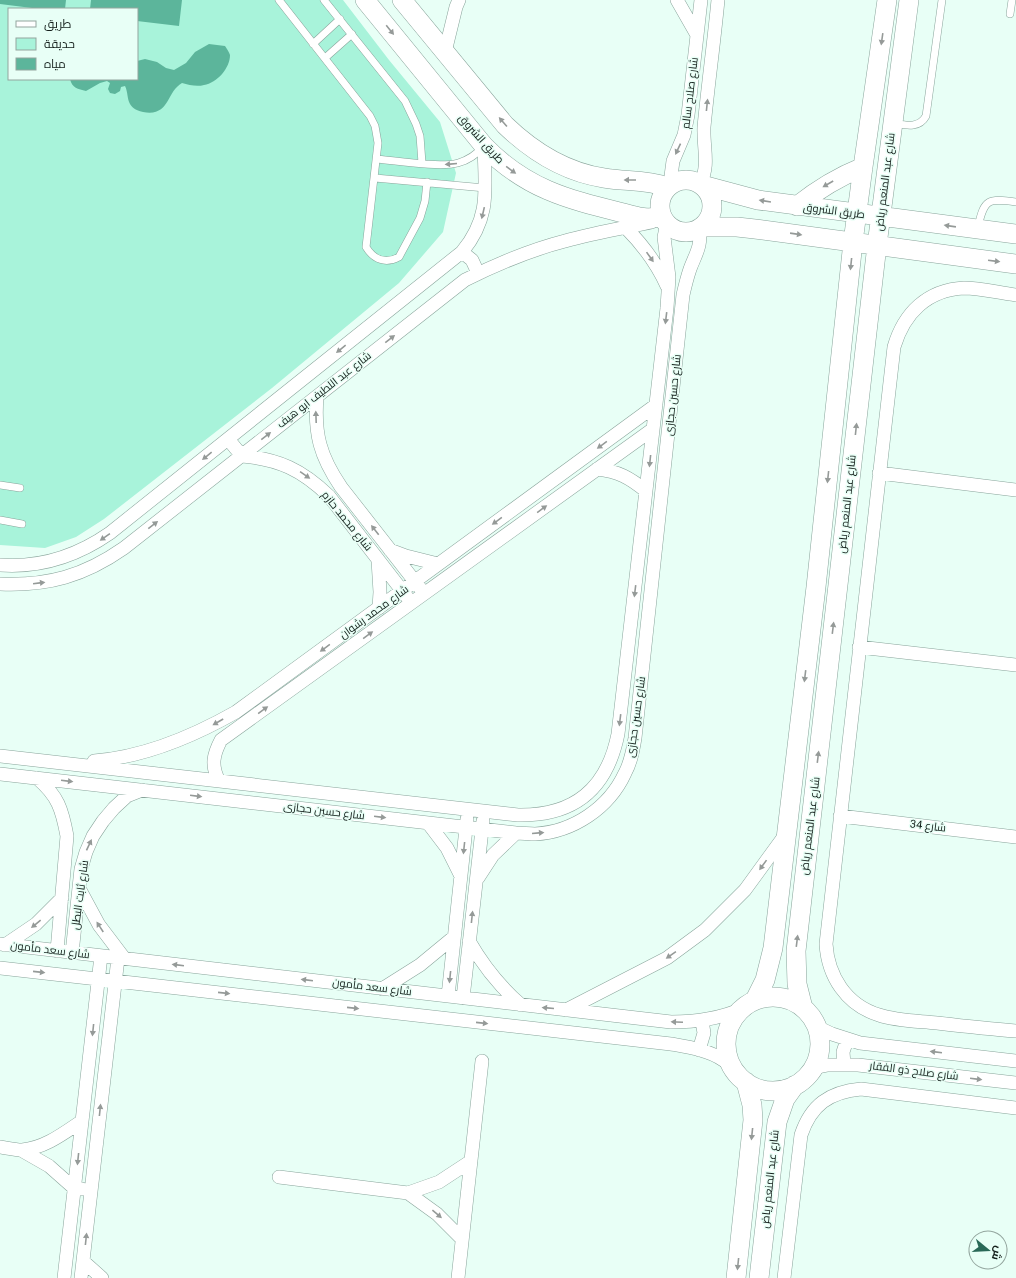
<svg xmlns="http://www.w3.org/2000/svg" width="1016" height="1278" font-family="Roboto,Cairo,sans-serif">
<rect width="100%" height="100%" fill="#e8fff6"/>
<path fill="#a8f3da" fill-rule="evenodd" d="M0,0h343l46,60 51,62 16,51 -13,59 -44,51 -127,105 -168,131 -28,18 -31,11 -45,-3zM9,9h128v70h-128z"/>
<path fill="#5cb59b" d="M0,0h66l-1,9h-25l-40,-5z
M91,0h91l-3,26 -42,-5v-12h-47z
M209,44l16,2c2,3 4,6 5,9 0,13 -13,28 -26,30 -7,2 -15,0 -22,-2 -16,9 -12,34 -39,29 -5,-1 -10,-3 -13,-8 -3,-5 -2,-12 -5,-18l-4,1 -1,4 -5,3 -5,-1 -2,-4 2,-6 -3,-2 -7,2 -14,8c-8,-2 -14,-3 -16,-12h67v-18l8,-2 12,3 9,6 8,2 12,-7 9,-11z"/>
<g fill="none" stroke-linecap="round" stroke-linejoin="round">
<defs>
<path id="lane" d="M279,0l91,116 5,10 3,17 -12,104c8,13 20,17 33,10l21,-39 5,-17 2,-19
M324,0l81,101 11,23 4,12 2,27
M1010,14l2,-14
M313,44l27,-25
M325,58l27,-24
M893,123c12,2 26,6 33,-7l16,-116
M377,159c21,2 63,9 81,4 11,-3 19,-9 26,-17
M375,178l110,10
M978,227c6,-28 10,-29 38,-25
M0,485l20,3
M0,520l22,4"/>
<path id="street" d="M677,0l20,35
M445,52l11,-45 3,-7
M673,183l-2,-7 2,-15 11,-26 4,-20 13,-115
M700,184c10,-19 3,-36 4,-57 4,-42 10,-85 14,-127
M626,228c17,17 31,36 41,58
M462,252l10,8 6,13
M1016,295c-17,-2 -35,-7 -52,-7 -37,2 -60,25 -70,59l-68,597c2,32 20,61 53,71 18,6 39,6 58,8 26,3 53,6 79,8
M317,397c-3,37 3,59 24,90l79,101
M228,439l14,17c37,3 60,14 87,40l78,101
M597,469c21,2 33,9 49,22
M879,473l137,17
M390,550l16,6 32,8
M378,560l2,32 -1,16
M0,565c41,3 77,-9 110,-32l352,-281c29,-35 23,-63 22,-106
M0,584c48,2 84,-8 124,-36l341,-268c32,-16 65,-30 100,-39 28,-8 58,-13 87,-19
M859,647l157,18
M0,756l518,59c56,1 89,-26 100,-81l49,-426 2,-31 -5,-40 3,-13
M94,761c51,-4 98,-24 142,-49l420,-307
M0,774l516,59c6,0 13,1 19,1 38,-2 74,-26 90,-61 6,-11 8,-23 10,-35l48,-443c2,-9 4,-17 7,-26 6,-16 12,-23 9,-40
M37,778c21,18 25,31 30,58l-10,115
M219,781c-8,-15 -6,-26 2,-41l432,-311
M840,816l176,21
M428,823l19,25 14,28
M478,878l15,-23 23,-22
M79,888l20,37 25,33
M469,941c15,26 30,45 52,64
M0,944l671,78c25,0 48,-3 71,-13
M5,945l31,-21 26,-26
M72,953l9,-84 5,-17 7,-16 10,-15 11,-13 13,-12 15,-6
M0,968l671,76c17,3 38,6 52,16 4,2 7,5 10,8
M382,989l38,-24 34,-28
M448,996l19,-177
M463,998l20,-177
M566,1010l101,-52 38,-28 40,-40 40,-55
M817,1027l15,7 28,9 156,18
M699,1050l5,-17 -2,-12
M844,1064l-1,-12 4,-12
M813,1068l15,-3h30l158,18
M0,1147c7,1 15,3 22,3 23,-2 42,-17 60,-29
M21,1150l28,16 26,23h7
M279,1177l129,16 29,21 25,25
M408,1193l31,-11 32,-21
M83,1261l19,17
M64,1278l37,-322
M81,1278l37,-320
M458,1278l24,-217
M784,1278l17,-143c10,-30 28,-43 60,-46l155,19"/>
<path id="secondary" d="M365,0l119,146c47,48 93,55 155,71l8,1 15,-1
M402,0l103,125c28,27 60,47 99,53 23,4 40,1 64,9
M660 206a26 26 0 1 1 52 0a26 26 0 1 1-52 0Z
M702,185l56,15 258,34
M797,206c20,-16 41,-29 66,-39
M701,227h36l18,2 261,35
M726 1044a47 47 0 1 1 94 0a47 47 0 1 1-94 0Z
M755,1000l10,-20 8,-32 43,-361 37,-345 10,-75 24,-167
M803,1008l-6,-24 -1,-33 81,-706 32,-245
M736,1278l17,-158 -1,-15 -6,-23
M759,1278l18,-156 8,-23 10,-14"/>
</defs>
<use href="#lane" stroke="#89a49b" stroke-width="8"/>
<use href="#street" stroke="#89a49b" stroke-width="14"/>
<use href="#secondary" stroke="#89a49b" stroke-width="20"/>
<use href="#lane" stroke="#fff" stroke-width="7"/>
<use href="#street" stroke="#fff" stroke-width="13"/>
<use href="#secondary" stroke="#fff" stroke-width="19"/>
</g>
<defs><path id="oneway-solid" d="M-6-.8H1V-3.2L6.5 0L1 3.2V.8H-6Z"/></defs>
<g fill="#959a98">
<use href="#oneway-solid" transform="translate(390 30) rotate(51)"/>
<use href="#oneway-solid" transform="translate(882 39) rotate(98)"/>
<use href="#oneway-solid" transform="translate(707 105) rotate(-84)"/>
<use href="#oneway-solid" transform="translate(503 122) rotate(-131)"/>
<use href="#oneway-solid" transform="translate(678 149) rotate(115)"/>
<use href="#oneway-solid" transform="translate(451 164) rotate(175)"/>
<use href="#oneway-solid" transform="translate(511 170) rotate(36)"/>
<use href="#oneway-solid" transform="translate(630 180) rotate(-180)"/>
<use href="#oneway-solid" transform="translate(828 184) rotate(150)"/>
<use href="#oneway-solid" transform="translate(765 201) rotate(-171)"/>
<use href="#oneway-solid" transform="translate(483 213) rotate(103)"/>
<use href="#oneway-solid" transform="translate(950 226) rotate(-172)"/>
<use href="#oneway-solid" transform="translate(796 234) rotate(8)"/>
<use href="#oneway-solid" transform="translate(650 257) rotate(55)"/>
<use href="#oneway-solid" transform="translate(994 261) rotate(7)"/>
<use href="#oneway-solid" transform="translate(851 264) rotate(96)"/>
<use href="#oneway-solid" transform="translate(666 318) rotate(97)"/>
<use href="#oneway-solid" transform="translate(390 339) rotate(-38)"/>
<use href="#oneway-solid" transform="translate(341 349) rotate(141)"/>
<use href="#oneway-solid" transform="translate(316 417) rotate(-92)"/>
<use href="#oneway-solid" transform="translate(856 429) rotate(-84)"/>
<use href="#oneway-solid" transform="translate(266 436) rotate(-38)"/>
<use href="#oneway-solid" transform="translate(602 445) rotate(144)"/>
<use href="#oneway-solid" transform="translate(207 456) rotate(141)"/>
<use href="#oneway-solid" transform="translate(650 461) rotate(96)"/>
<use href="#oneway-solid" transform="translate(305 475) rotate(35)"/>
<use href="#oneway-solid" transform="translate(828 477) rotate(96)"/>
<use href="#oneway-solid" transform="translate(542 509) rotate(-36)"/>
<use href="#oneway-solid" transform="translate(497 521) rotate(144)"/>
<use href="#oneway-solid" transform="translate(153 525) rotate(-38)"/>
<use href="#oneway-solid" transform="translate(375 530) rotate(-128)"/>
<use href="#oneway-solid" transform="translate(105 537) rotate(145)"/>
<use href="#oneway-solid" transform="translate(39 583) rotate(-7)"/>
<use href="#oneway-solid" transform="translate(635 591) rotate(97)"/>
<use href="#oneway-solid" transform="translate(833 628) rotate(-83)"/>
<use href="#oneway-solid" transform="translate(368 635) rotate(-36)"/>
<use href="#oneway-solid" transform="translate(325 648) rotate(144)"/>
<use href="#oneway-solid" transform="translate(805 676) rotate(97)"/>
<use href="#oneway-solid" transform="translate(263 710) rotate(-36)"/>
<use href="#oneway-solid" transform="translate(620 720) rotate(97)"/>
<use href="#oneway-solid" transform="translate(218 722) rotate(150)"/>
<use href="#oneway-solid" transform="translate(818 757) rotate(-83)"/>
<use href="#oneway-solid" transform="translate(67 781) rotate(7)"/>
<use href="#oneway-solid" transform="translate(196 796) rotate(7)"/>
<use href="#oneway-solid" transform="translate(380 817) rotate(7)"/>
<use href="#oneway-solid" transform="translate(538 833) rotate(-5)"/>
<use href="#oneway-solid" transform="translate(89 845) rotate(-65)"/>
<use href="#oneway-solid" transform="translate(464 848) rotate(96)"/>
<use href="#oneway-solid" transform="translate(763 865) rotate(126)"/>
<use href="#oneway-solid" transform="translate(472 917) rotate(-84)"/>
<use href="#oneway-solid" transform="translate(36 924) rotate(141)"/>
<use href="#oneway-solid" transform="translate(100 927) rotate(-123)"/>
<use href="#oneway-solid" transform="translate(797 941) rotate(-83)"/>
<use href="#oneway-solid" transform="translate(671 955) rotate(145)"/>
<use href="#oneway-solid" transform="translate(178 965) rotate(-173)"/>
<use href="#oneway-solid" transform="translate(39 972) rotate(6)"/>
<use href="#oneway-solid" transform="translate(450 977) rotate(96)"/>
<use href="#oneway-solid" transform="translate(307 980) rotate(-173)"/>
<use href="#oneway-solid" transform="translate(224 993) rotate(6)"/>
<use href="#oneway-solid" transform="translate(353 1008) rotate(6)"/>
<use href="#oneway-solid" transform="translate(548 1008) rotate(-175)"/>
<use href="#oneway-solid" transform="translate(677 1022) rotate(-178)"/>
<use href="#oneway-solid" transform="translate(482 1023) rotate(6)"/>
<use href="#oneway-solid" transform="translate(93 1030) rotate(96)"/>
<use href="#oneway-solid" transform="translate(936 1052) rotate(-173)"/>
<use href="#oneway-solid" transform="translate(976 1079) rotate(7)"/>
<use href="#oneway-solid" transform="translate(100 1110) rotate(-84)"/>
<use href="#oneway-solid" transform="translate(752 1134) rotate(96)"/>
<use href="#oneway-solid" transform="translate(78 1159) rotate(96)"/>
<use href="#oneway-solid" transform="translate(437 1214) rotate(40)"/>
<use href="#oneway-solid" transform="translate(86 1239) rotate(-84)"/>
<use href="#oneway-solid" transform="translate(738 1264) rotate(96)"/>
</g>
<g text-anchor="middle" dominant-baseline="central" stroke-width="3" stroke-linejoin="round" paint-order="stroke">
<g font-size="11" fill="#141f1b" stroke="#e8fff6">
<text transform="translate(690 93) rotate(-83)">شارع صلاح سالم</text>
<text transform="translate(481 139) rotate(48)">طريق الشروق</text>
<text transform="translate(885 182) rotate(-83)">شارع عبد المنعم رياض</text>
<text transform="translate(834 211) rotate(7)">طريق الشروق</text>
<text transform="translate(324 390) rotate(-38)">شارع عبد اللطيف ابو هيف</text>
<text transform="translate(673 395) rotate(-84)">شارع حسين حجازى</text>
<text transform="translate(847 504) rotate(-84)">شارع عبد المنعم رياض</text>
<text transform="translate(347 521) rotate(51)">شارع محمد حازم</text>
<text transform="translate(374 612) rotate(-36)">شارع محمد رشوان</text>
<text transform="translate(636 717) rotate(-82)">شارع حسين حجازى</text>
<text transform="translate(324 811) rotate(7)">شارع حسين حجازى</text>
<text transform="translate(810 826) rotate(-83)">شارع عبد المنعم رياض</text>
<text transform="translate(928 826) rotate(7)">شارع 34</text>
<text transform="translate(80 895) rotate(-82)">شارع ثابت البطل</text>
<text transform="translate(50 950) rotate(7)">شارع سعد مأمون</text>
<text transform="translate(372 987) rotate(7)">شارع سعد مأمون</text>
<text transform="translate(914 1071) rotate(7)">شارع صلاح ذو الفقار</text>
<text transform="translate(770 1179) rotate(-84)">شارع عبد المنعم رياض</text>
</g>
</g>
<rect x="8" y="8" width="130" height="72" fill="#e8fff6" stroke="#93a59e"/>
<rect x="16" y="21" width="20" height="6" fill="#ffffff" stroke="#93a59e"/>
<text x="44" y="28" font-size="12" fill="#141f1b">طريق</text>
<rect x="16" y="38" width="20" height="12" fill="#a8f3da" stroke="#93a59e"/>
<text x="44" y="48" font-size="12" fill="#141f1b">حديقة</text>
<rect x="16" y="58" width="20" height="12" fill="#5cb59b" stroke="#93a59e"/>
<text x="44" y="68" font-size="12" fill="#141f1b">مياه</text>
<g transform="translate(988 1250) rotate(108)"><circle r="19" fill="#e8fff6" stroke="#93a59e"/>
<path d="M0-3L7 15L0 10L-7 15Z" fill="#296957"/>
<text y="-6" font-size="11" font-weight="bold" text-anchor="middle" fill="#141f1b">ش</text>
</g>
</svg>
